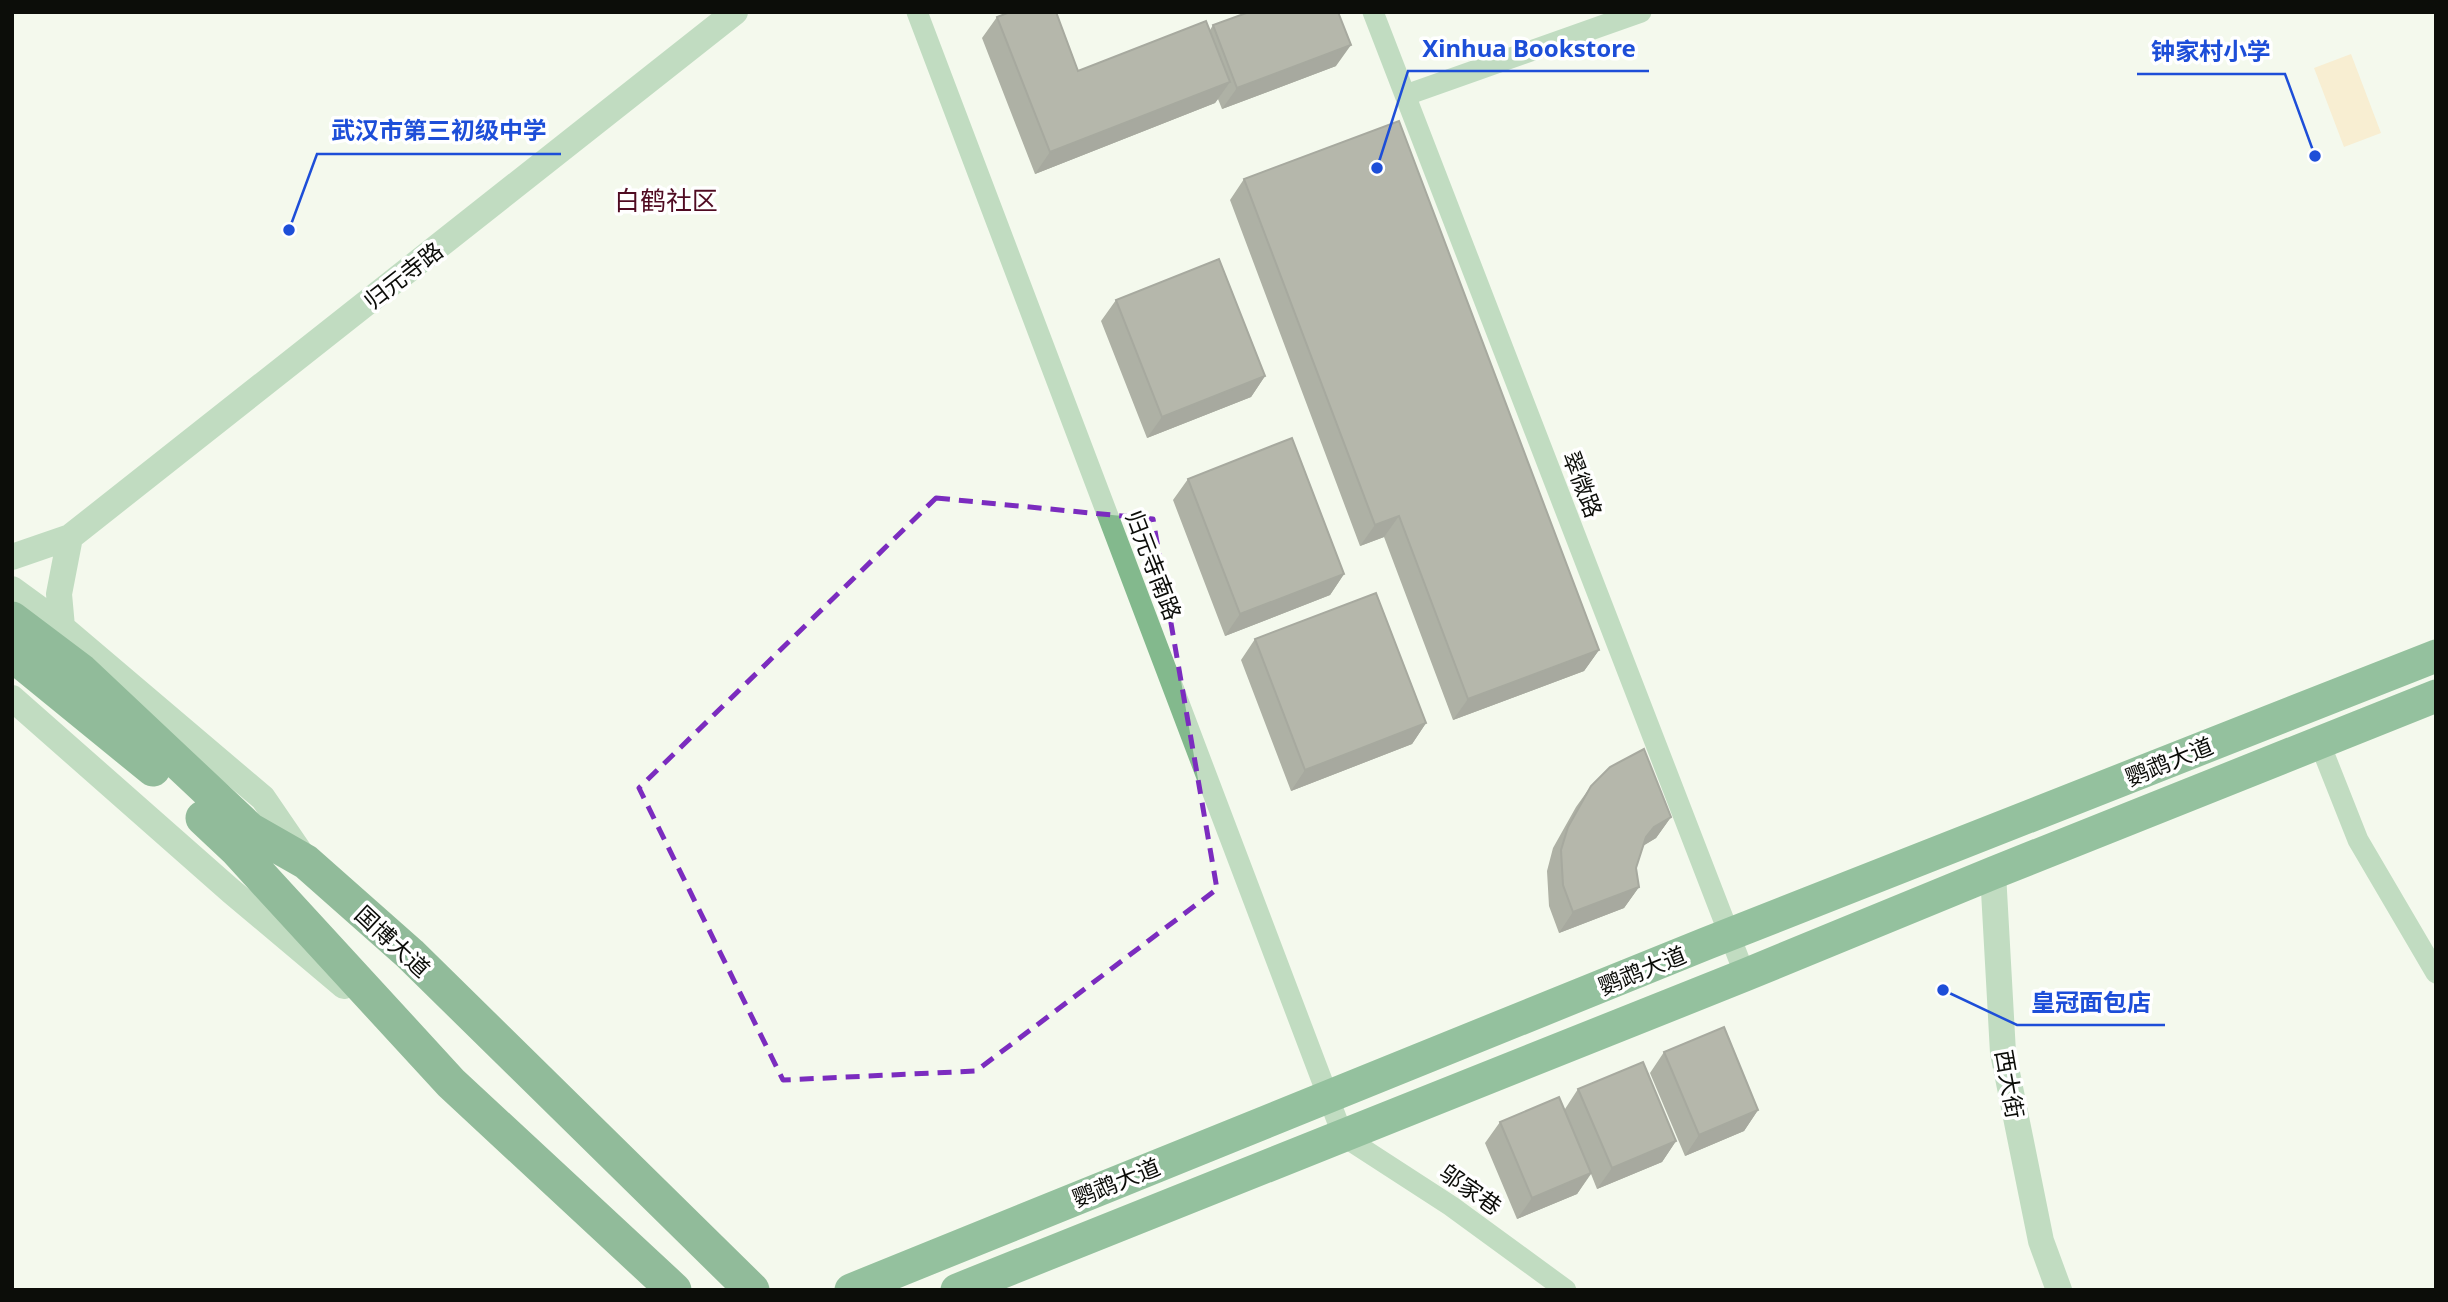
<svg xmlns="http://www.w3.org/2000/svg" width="2448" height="1302" font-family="'Noto Sans','Noto Sans SC',sans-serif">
<rect width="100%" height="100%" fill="#f4f9ed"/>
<path fill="#fcdfb2" d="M2351,54l30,79 -37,14 -30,-79z"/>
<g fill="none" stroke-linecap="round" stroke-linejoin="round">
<path stroke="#83b98d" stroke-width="21" d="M917,12l426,1124 108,70 115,84
M1373,12l372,963
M1406,95l235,-83
M2320,744l38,96 78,133"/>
<path stroke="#83b98d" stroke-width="26" d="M70,537l665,-525
M12,557l58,-20 -11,57 3,33
M12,589l33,24 218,185 41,60
M12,698l219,193 113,95
M1993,873l10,180 38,188 18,49"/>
<path stroke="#217d3f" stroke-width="33" d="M851,1290l854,-346 731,-288
M957,1290l788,-315 248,-102 443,-177"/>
<path stroke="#1a7036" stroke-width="35" d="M12,619l69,52 169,159 56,32 104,92 342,336
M12,654l141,115
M203,818l33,31 215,234 223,207"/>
</g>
<path fill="#59594e" d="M997,17l81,54 132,-41 3,-5 123,41 -114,43 -4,-10 -3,4 -180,71 -53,-136z
M1244,179l355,471 -15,21 -131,49 -69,-183 -24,9 -130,-346z
M1116,300l149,76 -14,21 -104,41 -46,-117z
M1188,479l156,95 -14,21 -105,41 -52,-136z
M1255,639l171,84 -14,21 -121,47 -50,-131z
M1591,786l80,31 -15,21 -13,8 -7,22 3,19 -15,21 -65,25 -10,-27 -2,-35 6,-23 23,-41z
M1664,1052l94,58 -14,21 -59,25 -35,-83z
M1578,1089l98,52 -14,21 -65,27 -6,-15 -14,20 -60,25 -32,-76 15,-21 65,-13z"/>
<path fill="#494840" d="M1351,45l-15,21 -114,43 15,-21z
M1230,82l-15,21 -180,71 15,-22z
M1265,376l-14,21 -104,41 15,-21z
M1399,516l-15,21 -24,9 15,-21z
M1344,574l-14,21 -105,41 15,-22z
M1599,650l-15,21 -131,49 15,-21z
M1426,723l-14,21 -121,47 14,-21z
M1671,817l-15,21 -17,10 -8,10 23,-31z
M1639,887l-15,21 -65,25 14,-21z
M1758,1110l-14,21 -59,25 14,-21z
M1676,1141l-14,21 -65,27 15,-21z
M1591,1173l-14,21 -60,25 15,-21z"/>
<path fill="#68675b" stroke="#494840" stroke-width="2" d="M1010,12h46l22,59 128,-50 24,61 -180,70 -53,-135z
M1249,12h89l13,33 -114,43 -24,-63z
M1399,121l200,529 -131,49 -69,-183 -24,9 -131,-346z
M1219,259l46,117 -103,41 -46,-117z
M1292,438l52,136 -104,40 -52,-135z
M1376,593l50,130 -121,47 -50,-131z
M1644,749l27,68 -17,10 -8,10 -10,31 3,19 -66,25 -10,-27 -2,-35 7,-23 23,-41 19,-19z
M1724,1027l34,83 -59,25 -35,-83z
M1643,1062l33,79 -64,27 -34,-79z
M1559,1097l32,76 -59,25 -32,-76z"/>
<path d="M0 0H2448V1302H0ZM936,498l217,21 64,370 -241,182 -193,9 -144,-292z" fill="#f4f9ed" fill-opacity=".55" fill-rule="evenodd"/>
<path fill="none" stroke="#7b2cbf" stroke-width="5" stroke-dasharray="14 9" stroke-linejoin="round" d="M936,498l217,21 64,370 -241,182 -193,9 -144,-292z"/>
<g text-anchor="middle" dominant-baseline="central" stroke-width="7" stroke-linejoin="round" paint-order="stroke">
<g font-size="23" fill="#0c0d09" stroke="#fff">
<text transform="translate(403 275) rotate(-38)">归元寺路</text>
<text transform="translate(1583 484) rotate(69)">翠微路</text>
<text transform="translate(1154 565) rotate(69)">归元寺南路</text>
<text transform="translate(2169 761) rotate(-22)">鹦鹉大道</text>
<text transform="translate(393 941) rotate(43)">国博大道</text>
<text transform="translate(1642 970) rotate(-22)">鹦鹉大道</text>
<text transform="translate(2010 1084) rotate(80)">西大街</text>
<text transform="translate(1116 1182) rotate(-22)">鹦鹉大道</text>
<text transform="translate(1471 1189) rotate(35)">邬家巷</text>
</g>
<g font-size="26" fill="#500b22" stroke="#fff">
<text x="666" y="200">白鹤社区</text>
</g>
</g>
<path fill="none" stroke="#1d4ed8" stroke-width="2.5" d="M1377 168L1408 71H1649M2315 156L2285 74H2137M289 230L317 154H561M1943 990L2017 1025H2165"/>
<g fill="#1d4ed8" stroke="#fff" stroke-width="2.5">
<circle cx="1377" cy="168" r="7"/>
<circle cx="2315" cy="156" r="7"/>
<circle cx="289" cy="230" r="7"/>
<circle cx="1943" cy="990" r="7"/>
</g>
<g font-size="24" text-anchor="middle" font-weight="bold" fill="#1d4ed8" stroke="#fff" stroke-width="7" stroke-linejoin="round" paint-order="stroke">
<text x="1529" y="57">Xinhua Bookstore</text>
<text x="2211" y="60">钟家村小学</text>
<text x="439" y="139">武汉市第三初级中学</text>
<text x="2091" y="1011">皇冠面包店</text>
</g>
<rect width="2448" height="1302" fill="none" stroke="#0c0d09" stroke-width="28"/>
</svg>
